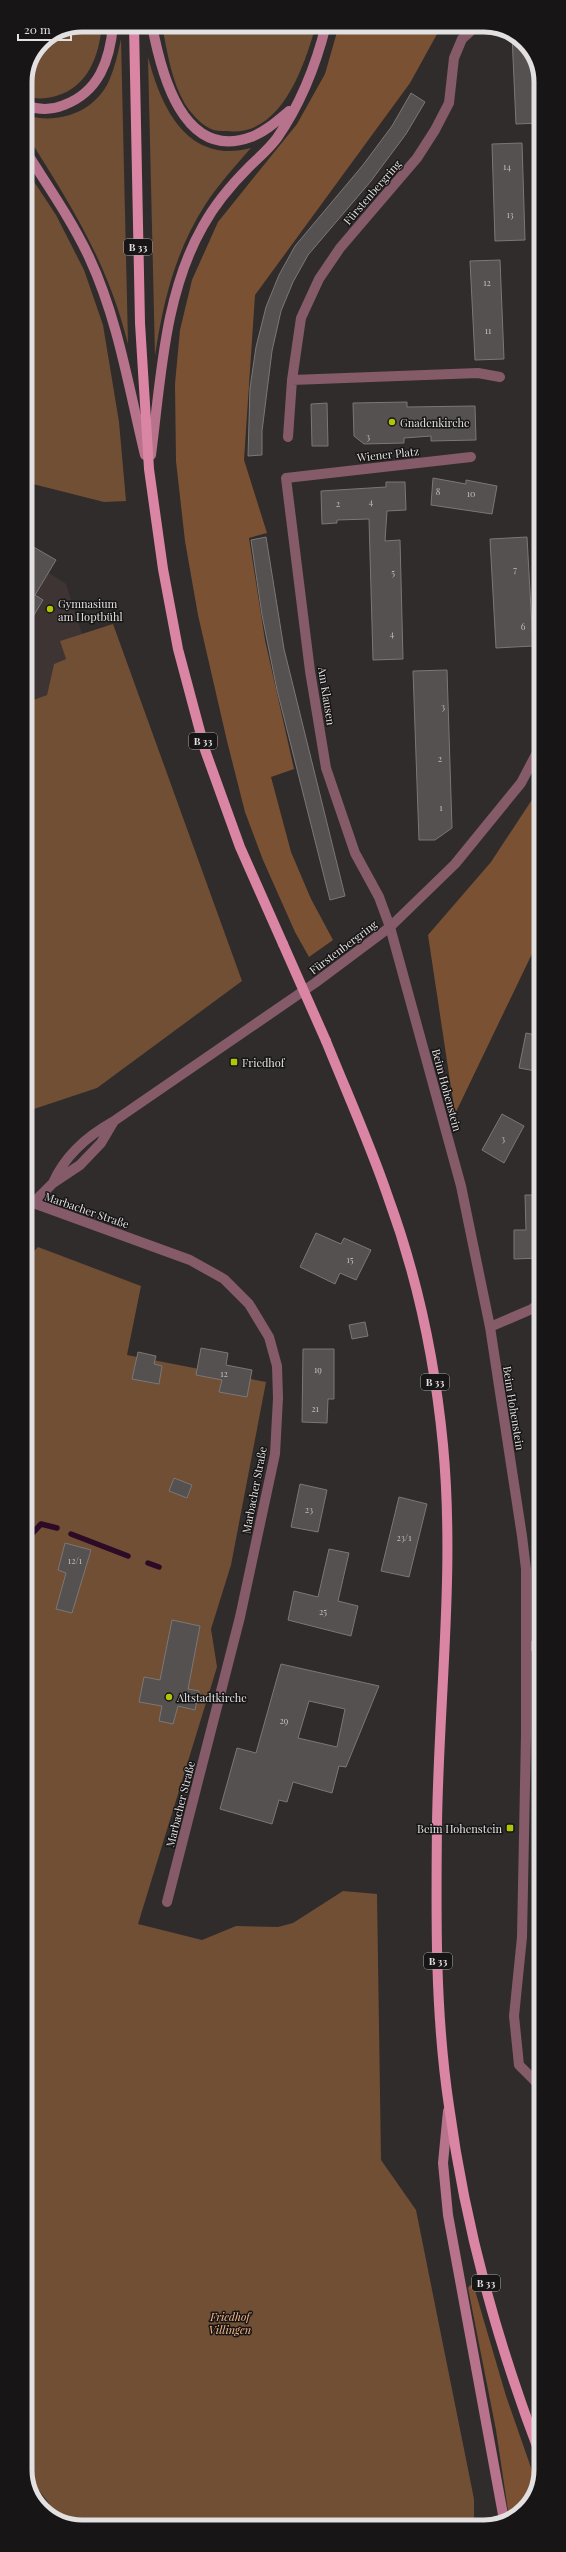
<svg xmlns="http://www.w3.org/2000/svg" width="566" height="2552" font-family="'Playfair Display',serif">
<rect width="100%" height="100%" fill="#302c2c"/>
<path fill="#3f3434" d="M25,542l31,18 -7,13 17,11 16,50 -22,7 6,18 -12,5 -7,31 -22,8z"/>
<path fill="#714f35" d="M82,25h20c-3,31 -14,62 -46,71 -10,3 -22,4 -31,-1v-13l17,-40z
M162,25h154c-12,42 -35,113 -90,106 -5,0 -11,0 -15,-2 -10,-4 -21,-17 -26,-25 -14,-24 -18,-53 -23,-79z
M121,39l7,305c-21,-84 -58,-140 -103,-212v-17c32,10 69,-2 84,-34 6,-14 9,-28 12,-42z
M148,57c13,50 39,108 103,91 -16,18 -33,37 -46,57 -30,47 -42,97 -50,151z
M25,168l31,47 28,55 19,55 16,97 7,79 -22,1 -79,-20z
M113,624l129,357 -145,107 -69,23 -3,-7v-401l22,-8 7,-31 12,-5 -6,-18z
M38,1247l103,39 -14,69 139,27 -35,183 -20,64 6,38 -79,257 64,16 34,-14 42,1 15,-4 50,-32 34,3 4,266 35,50 58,289v27l-399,1 -13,-7 -36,-46 -1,-1214z"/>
<path fill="#7a5233" d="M339,25h103l-32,58 -155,212 -11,165 23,73 -18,5 16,102 29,129 -23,8 20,75 20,47 22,41 -24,17 -14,-25 -32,-72 -18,-48 -18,-71 -29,-126 -13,-74 -9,-80 -1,-77 5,-54 12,-50 26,-58 79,-98 28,-50z
M541,786v149l-86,179 -27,-179 63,-73z
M470,2285l4,2 32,109 30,86 -9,25 -18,10 -13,-87 -28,-142z"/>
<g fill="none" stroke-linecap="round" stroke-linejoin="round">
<path stroke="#2d0a26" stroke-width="5.5" d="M71,1534l57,22
M25,1541l16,-17 16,4
M148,1563l11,4"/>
</g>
<path fill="#555150" stroke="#7b7776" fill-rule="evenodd" d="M512,35l12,7 16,33v48l-24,1z
M411,93l14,9 -19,32 -35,47 -63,74 -15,27 -12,29 -9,40 -10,80v24l-14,1 2,-68 6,-41 10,-40 13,-32 16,-29 68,-81 29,-39z
M522,143l3,97 -30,1 -3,-97z
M500,260l4,99 -29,1 -5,-99z
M407,402v5l68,-1 1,34 -45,1v-5l-27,2v5l-40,1 -10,-8 -1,-33z
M327,403l1,43h-16l-1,-42z
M433,478l33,6v-4l31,6 -5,28 -61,-9z
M386,482h19l1,28 -19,1 -2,30 15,-1 3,119 -30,1 -4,-141 -32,1v3l-15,1 -1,-33 65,-4z
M266,537l18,112 61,247 -15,4 -53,-210 -15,-75 -11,-75z
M527,537l6,109 -37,2 -6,-109z
M25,542l31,18 -21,35 8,5 -18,30z
M447,670l5,158 -17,12h-16l-6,-169z
M526,1033l15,3v36l-22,-4z
M502,1114l22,12 -20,37 -22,-13z
M525,1195h14l2,63 -27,1v-29h12z
M316,1233l25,11 3,-6 27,12 -15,30 -16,-7 -5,11 -35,-17z
M365,1322l3,14 -16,3 -3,-14z
M201,1348l27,5 -2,12 26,5 -5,27 -28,-5 3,-12 -26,-5z
M303,1349h31v50h-6l-1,24 -25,-1z
M138,1352l18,4 -2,8 8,2 -3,18 -27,-5z
M174,1478l18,7 -5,13 -18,-7z
M300,1484l27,6 -9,42 -27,-5z
M399,1497l28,7 -18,73 -28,-6z
M65,1543l26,7 -19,63 -16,-4 10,-36 -8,-3z
M329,1549l20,4 -11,48 20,5 -7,30 -63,-16 6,-29 24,6z
M172,1620l28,6 -12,63 11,2 -4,19 -17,-4 -5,18 -14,-3 3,-15 -23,-4 5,-25 16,3z
M281,1664l98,22 -33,81 -7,-1 -7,27 -39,-11 -6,20 -8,-2 -7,24 -52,-15 17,-61 19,5zM309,1701l36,8 -8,38 -39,-9z"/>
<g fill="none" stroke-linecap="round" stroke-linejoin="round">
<path stroke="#855b69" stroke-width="10" d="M292,380l186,-7 22,4
M288,437l4,-57 9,-62 18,-39 21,-31 77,-90 18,-28 14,-27 5,-45 8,-19 15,-14
M471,457l-185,21 24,193 16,97 29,85 24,44 11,30 71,259 29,141 32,209 4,33v165l-4,203 -8,79 5,49 22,22
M25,1200l165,60 34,19 25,25 20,33 8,29 1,32 -3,56 -35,163 -73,285
M490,1327l42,-18 9,-7
M527,1646h14"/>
<path stroke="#855b69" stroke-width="10" d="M53,1183c12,-28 34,-47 61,-62l201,-138 75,-56 65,-63 66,-81 20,-38
M25,1211l28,-28 27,-18 21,-22 13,-22"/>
<path stroke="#b6738b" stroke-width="10" d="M152,25c9,48 31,137 99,112 14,-5 26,-16 38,-26
M25,105c13,5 27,5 39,0 35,-13 46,-45 49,-80
M25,150c22,35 46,69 64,107 29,62 40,132 56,198
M151,455c10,-76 13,-161 52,-229 12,-22 28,-41 46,-59 9,-9 20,-18 28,-29 23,-33 39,-73 49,-113
M448,2111l-5,52 5,52 56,305"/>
<path stroke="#db85a5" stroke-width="10" d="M134,25l6,298 9,146 14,100 15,80 27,101 35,97 43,97
M326,1041c21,52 44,103 62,156 29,79 47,164 55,248 12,126 -4,251 -6,378 -1,94 -2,190 12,283 16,120 49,239 92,351"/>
<path stroke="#db85a5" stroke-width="10" d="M283,944l43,97"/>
</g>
<g fill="#afc507" stroke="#171515" stroke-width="1.5">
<circle cx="392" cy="422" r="4"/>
<circle cx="50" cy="609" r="4"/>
<rect x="230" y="1058" width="8" height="8" rx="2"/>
<circle cx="169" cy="1697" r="4"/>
<rect x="506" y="1824" width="8" height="8" rx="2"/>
</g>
<g text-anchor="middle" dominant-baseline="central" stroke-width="3" stroke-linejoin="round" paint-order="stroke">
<g font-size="9" fill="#bfbcbc">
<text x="507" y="166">14</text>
<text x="510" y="214">13</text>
<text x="487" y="282">12</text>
<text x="488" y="330">11</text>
<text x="368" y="436">3</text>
<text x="438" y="491">8</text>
<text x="471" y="493">10</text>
<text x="371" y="501">4</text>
<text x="338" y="503">2</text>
<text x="515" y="569">7</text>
<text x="393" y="572">5</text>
<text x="523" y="626">6</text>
<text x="392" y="633">4</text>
<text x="443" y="706">3</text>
<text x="440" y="758">2</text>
<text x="441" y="807">1</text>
<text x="503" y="1138">3</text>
<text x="350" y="1259">15</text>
<text x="318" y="1369">19</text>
<text x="224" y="1373">12</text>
<text x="315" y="1408">21</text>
<text x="309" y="1509">23</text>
<text x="404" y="1537">23/1</text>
<text x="75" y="1560">12/1</text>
<text x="323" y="1611">25</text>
<text x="284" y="1720">29</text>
</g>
<g fill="#171515" stroke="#a5a3a3" stroke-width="1">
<rect x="124" y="239" width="28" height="16" rx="3"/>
<rect x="189" y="733" width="28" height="16" rx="3"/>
<rect x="421" y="1374" width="28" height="16" rx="3"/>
<rect x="424" y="1953" width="28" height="16" rx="3"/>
<rect x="472" y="2275" width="28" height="16" rx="3"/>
</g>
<g font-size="10" font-weight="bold" fill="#e2e0e0">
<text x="138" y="247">B 33</text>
<text x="203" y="741">B 33</text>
<text x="435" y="1382">B 33</text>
<text x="438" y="1961">B 33</text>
<text x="486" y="2283">B 33</text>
</g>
<g font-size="11" fill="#e2e0e0" stroke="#171515">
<text transform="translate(372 192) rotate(-49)">Fürstenbergring</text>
<text transform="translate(388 454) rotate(-6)">Wiener Platz</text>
<text transform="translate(327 696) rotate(81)">Am Klausen</text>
<text transform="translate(343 947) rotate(-37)">Fürstenbergring</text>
<text transform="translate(447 1090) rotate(75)">Beim Hohenstein</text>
<text transform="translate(87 1210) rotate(19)">Marbacher Straße</text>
<text transform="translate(514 1408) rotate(81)">Beim Hohenstein</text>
<text transform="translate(254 1490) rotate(-79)">Marbacher Straße</text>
<text transform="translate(180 1804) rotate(-76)">Marbacher Straße</text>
</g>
<g font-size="11" fill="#e2e0e0" stroke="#171515" text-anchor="start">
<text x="400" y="422">Gnadenkirche</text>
<text x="58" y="603">Gymnasium<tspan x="58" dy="13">am Hoptbühl</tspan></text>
<text x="242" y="1062">Friedhof</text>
<text x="177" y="1697">Altstadtkirche</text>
<text x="502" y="1828" text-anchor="end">Beim Hohenstein</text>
</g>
<g font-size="11" font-style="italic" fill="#fbb887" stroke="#171515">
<text x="230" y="2316">Friedhof<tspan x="230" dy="13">Villingen</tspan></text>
</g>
</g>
<path d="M0 0H566V2552H0ZM82 32H484A50 50 0 0 1 534 82V2470A50 50 0 0 1 484 2520H82A50 50 0 0 1 32 2470V82A50 50 0 0 1 82 32Z" fill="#171515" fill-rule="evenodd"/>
<path fill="none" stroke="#e2e0e0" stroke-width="5" d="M82 32H484A50 50 0 0 1 534 82V2470A50 50 0 0 1 484 2520H82A50 50 0 0 1 32 2470V82A50 50 0 0 1 82 32Z"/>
<path d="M18 34v6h53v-6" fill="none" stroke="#e2e0e0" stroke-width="2"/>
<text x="24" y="34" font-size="12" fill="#e2e0e0" stroke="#171515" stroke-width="3" paint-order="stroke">20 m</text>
</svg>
